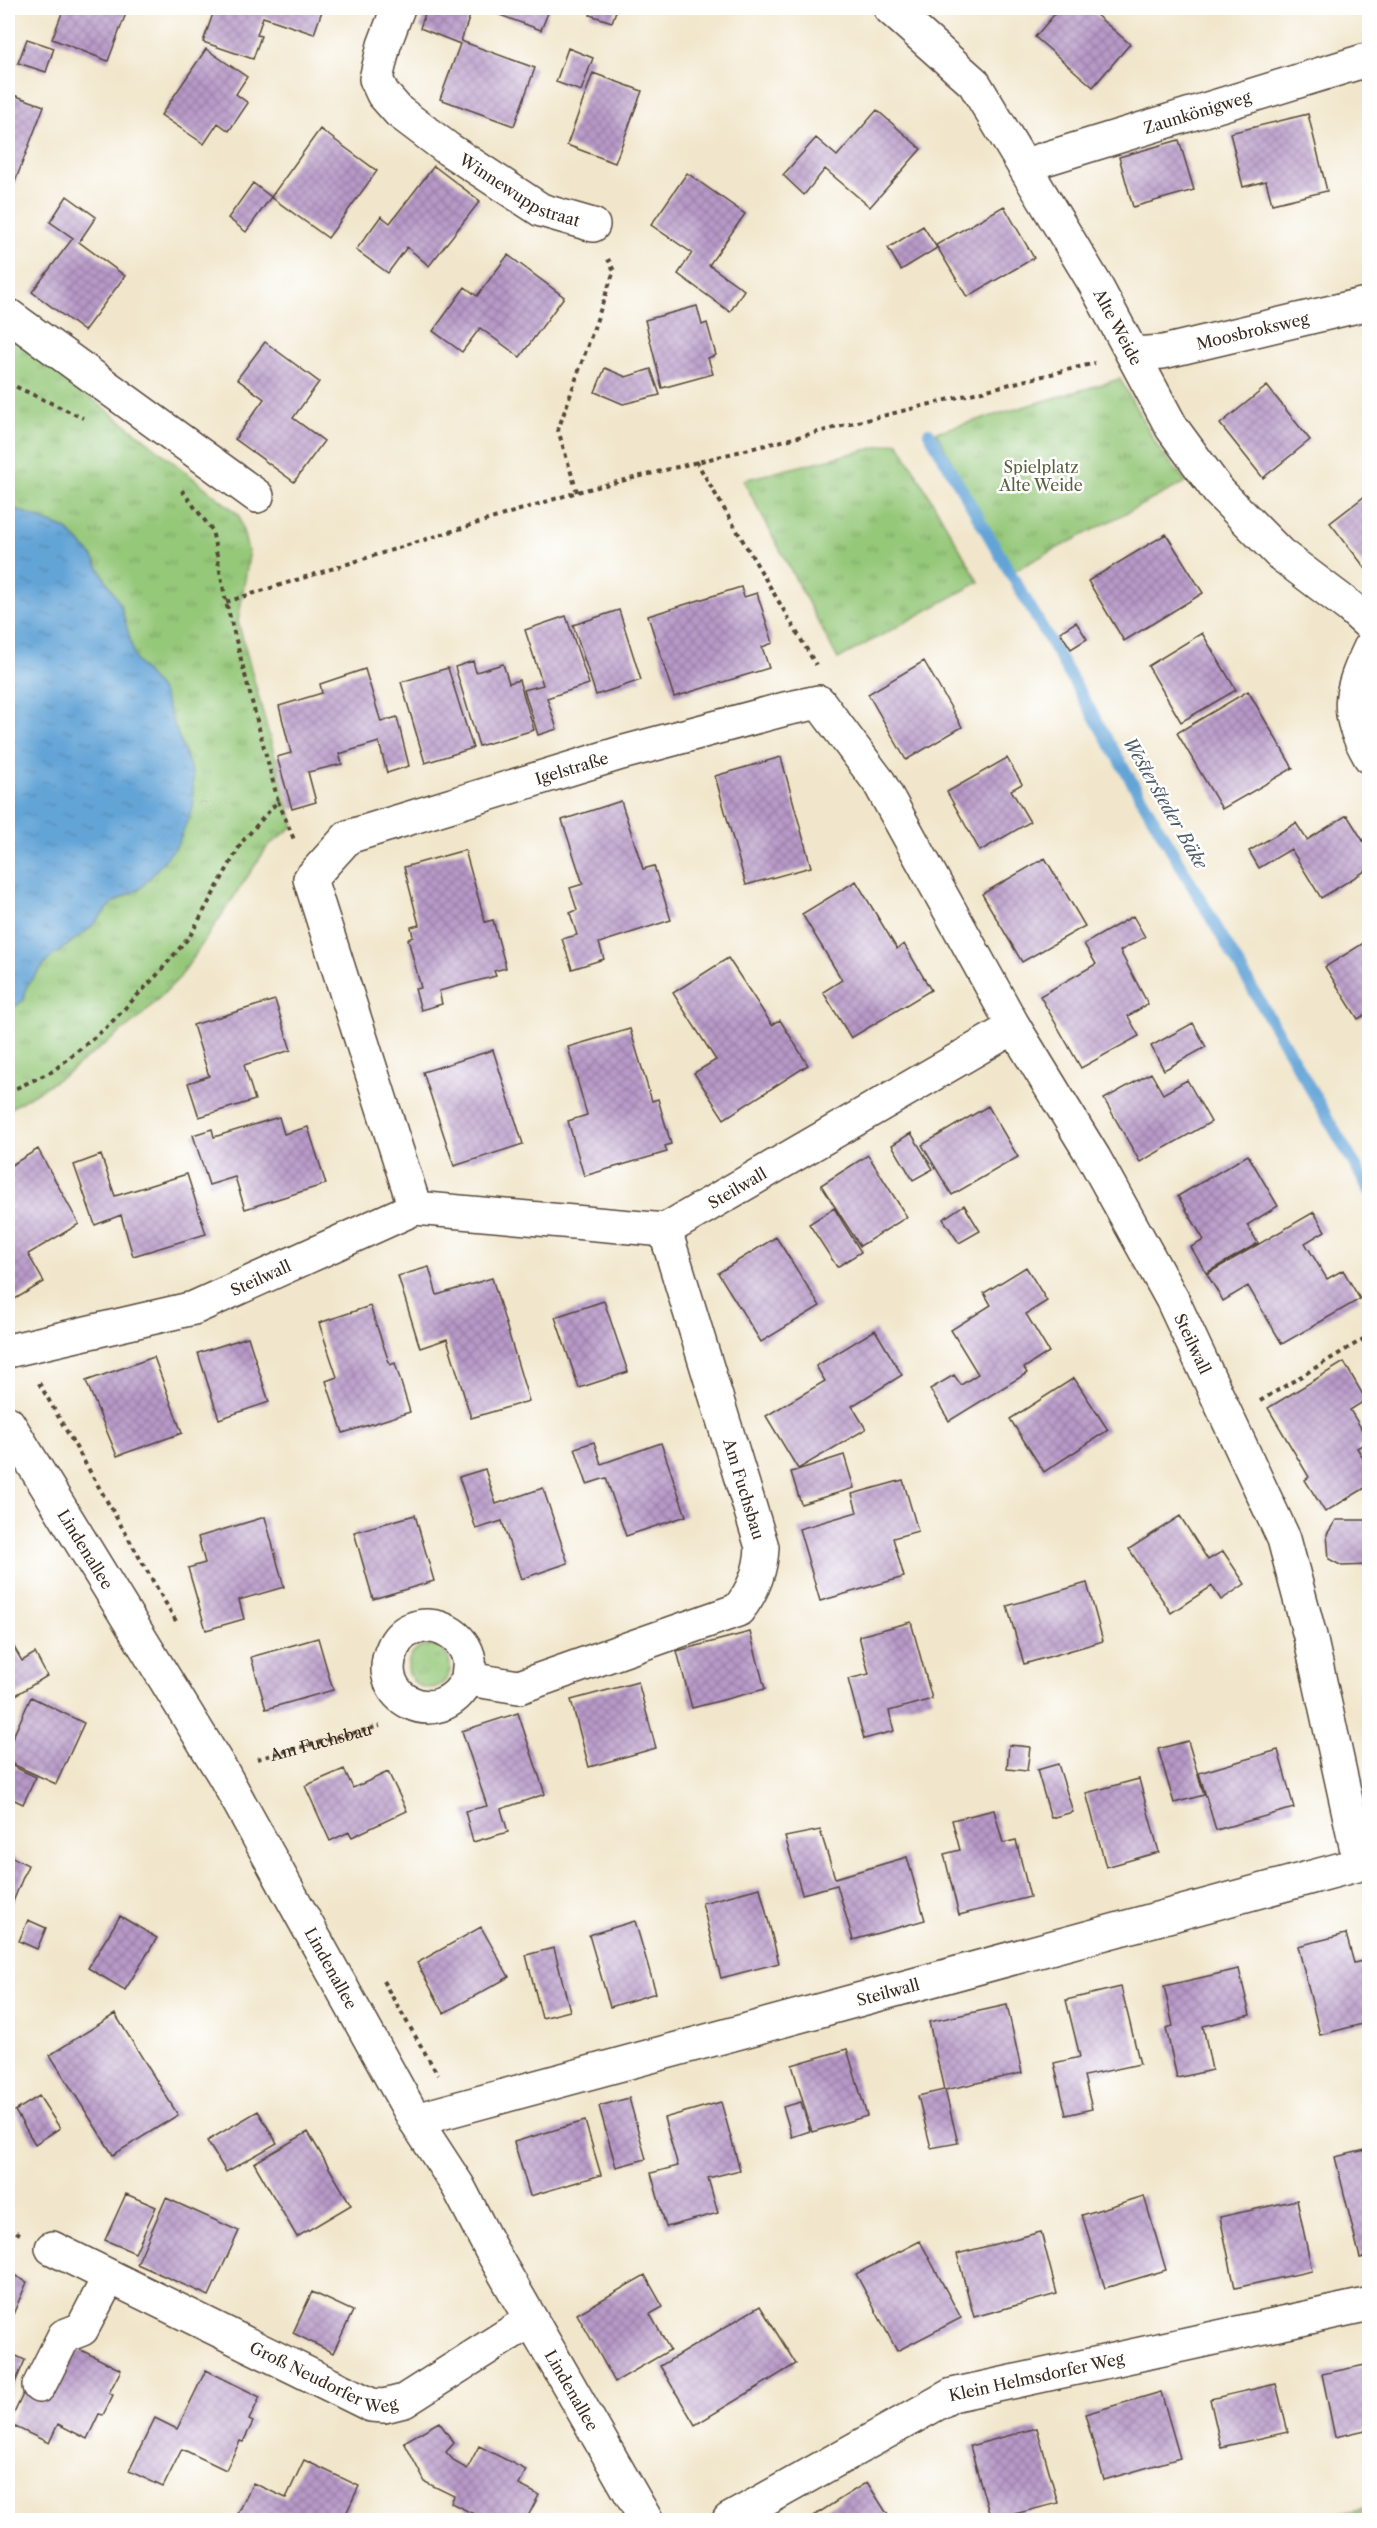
<svg xmlns="http://www.w3.org/2000/svg" width="1377" height="2528" font-family="'Libre Caslon Text',serif">
<defs>
<pattern id="grass-tufts" width="24" height="20" patternUnits="userSpaceOnUse" patternTransform="scale(1.5)"><rect width="24" height="20" fill="#95c879"/><path d="M3 7l-1-3M5 7V3M7 7l1-3M15 17l-1-3M17 17v-4M19 17l1-3" fill="none" stroke="#7ba363"/></pattern>
<pattern id="water-ripples" width="26" height="14" patternUnits="userSpaceOnUse" patternTransform="scale(1.5)"><rect width="26" height="14" fill="#64a4d7"/><path d="M2 4q2-2 4 0t4 0M15 11q2-2 4 0t4 0" fill="none" stroke="#5486ae"/></pattern>
<pattern id="building-cross-hatch" width="8" height="8" patternUnits="userSpaceOnUse" patternTransform="scale(1.5)"><rect width="8" height="8" fill="#b89ac9"/><path d="M0 0l8 8M0 8l8-8" fill="none" stroke="#977ea3"/></pattern>
</defs>
<rect width="100%" height="100%" fill="#fff"/>
<filter id="ink" filterUnits="userSpaceOnUse"><feTurbulence type="fractalNoise" baseFrequency=".0167" numOctaves="2"/><feDisplacementMap in="SourceGraphic" scale="12" xChannelSelector="R" yChannelSelector="G"/><feConvolveMatrix kernelMatrix="1 2 1 2 8 2 1 2 1" color-interpolation-filters="sRGB"/></filter>
<filter id="wash" filterUnits="userSpaceOnUse"><feTurbulence type="fractalNoise" baseFrequency=".008" numOctaves="4" result="noise"/><feDisplacementMap in="SourceGraphic" scale="24" xChannelSelector="R" yChannelSelector="G"/><feGaussianBlur stdDeviation="1.35" result="paint"/><feColorMatrix in="noise" values="0 0 0 0 0 0 0 0 0 0 0 0 0 0 0 0 0 1.4 0 .05"/><feComposite in="paint" operator="in"/></filter>
<g filter="url(#wash)">
<rect width="100%" height="100%" fill="#f1e6cb"/>
<path fill="url(#grass-tufts)" stroke="#68794c" stroke-width="1.5" d="M8,336l124,93 107,86 10,40 -11,67 56,204 -26,20 -88,131 -42,42 -72,55 -58,36z
M1120,379l39,70 27,33 -175,90 -75,-140z
M898,442l81,140 -141,77 -95,-179z
M408 1667a21 21 0 1 1 42 0a21 21 0 1 1-42 0Z
M1369,2507v13h-58z"/>
<path fill="url(#water-ripples)" stroke="#50677a" stroke-width="1.5" d="M8,506l58,23 25,25 30,52 15,55 26,31 31,84v31l-15,37 -37,44 -27,14 -25,27 -41,31 -21,25 -3,15 -16,11z"/>
<g fill="none" stroke-linecap="round" stroke-linejoin="round">
<path stroke="#64a4d7" stroke-width="12" d="M929,433l441,758"/>
</g>
<g id="blocks">
<path fill="url(#building-cross-hatch)" d="M64,8h64l-20,53 -56,-22z
M215,8h108l-9,26 -51,-17 -6,18 4,1 -8,23 -50,-17z
M427,8h38l7,2 -11,31 74,27 -21,58 -74,-27 20,-55 -40,-16z
M486,8h64l-9,22 -55,-20z
M593,8h24l-5,14 -22,-7z
M1060,8h28l42,36 -37,43 -58,-50z
M27,39l27,9 -8,24 -28,-9z
M568,48l25,10 -12,33 -25,-9z
M206,49l41,28 -11,17 12,9 -19,28 -11,-8 -14,21 -43,-29z
M593,73l49,18 -27,72 -48,-18z
M8,93l36,13 -34,89 -2,-1z
M877,110l44,39 -51,58 -45,-38 -21,26 -21,-20 33,-37 21,18z
M1308,114l19,77 -55,13 -6,-23 -23,6 -13,-54z
M320,129l57,42 -49,67 -57,-41z
M1179,140l15,50 -61,17 -14,-50z
M434,166l46,35 -51,65 -22,-19 -19,26 -32,-23 25,-34 9,7z
M687,173l58,41 -36,51 35,25 -14,22 -52,-38 14,-21 -41,-28z
M253,183l18,14 -25,35 -18,-14z
M67,196l29,21 -17,25 46,34 -41,55 -52,-39 41,-54 -23,-16z
M1004,206l30,52 -67,39 -31,-52z
M923,226l14,22 -36,22 -13,-22z
M508,255l56,42 -44,60 -40,-29 -18,24 -29,-21 32,-44 12,9z
M697,306l5,19 5,-2 9,32 -8,3 5,16 -51,14 -17,-68z
M265,342l54,40 -26,36 31,23 -30,41 -59,-43 29,-40 -27,-20z
M605,368l21,9 25,-8 9,26 -37,9 -28,-12z
M1267,386l43,54 -47,38 -43,-54z
M1370,492v82l-40,-51z
M1166,534l37,59 -79,48 -36,-60z
M741,587l3,10 13,-4 16,50 -11,4 7,21 -95,29 -26,-81z
M619,610l22,70 -45,15 -23,-70z
M566,616l23,68 -42,14 10,31 -19,6 -14,-45 19,-5 -18,-55z
M1076,622l11,17 -16,10 -11,-17z
M1202,633l34,57 -55,32 -33,-56z
M473,661l3,11 27,-8 6,19 10,-3 15,50 -55,16 -24,-79z
M924,661l38,66 -56,33 -38,-66z
M448,668l25,80 -48,15 -24,-81z
M365,669l16,53 16,-5 12,49 -22,7 -8,-31 -40,12 3,10 -34,8 8,30 -24,7 -15,-52 14,-4 -12,-47 43,-13 -2,-9z
M1248,691l45,77 -71,41 -45,-76z
M781,757l30,110 -65,18 -31,-109z
M1007,758l15,26 -11,6 19,32 -50,29 -33,-59z
M621,801l22,68 11,-3 17,54 -72,23 5,16 -32,10 -10,-30 15,-4 -7,-22 7,-3 -7,-22 13,-4 -21,-64z
M1347,815l23,37v16l-49,30 -30,-49 -32,19 -10,-17 47,-28 11,17z
M465,850l20,72 8,-2 13,48 -12,3 2,5 -57,15 3,13 -21,6 -6,-21 6,-1 -13,-49 5,-2 -2,-10 8,-2 -15,-58z
M1045,858l40,68 -63,36 -40,-68z
M856,881l41,68 7,-5 27,46 -80,48 -28,-46 19,-12 -40,-66z
M1133,916l12,21 -25,14 28,53 -20,12 11,20 -58,32 -41,-72 56,-32 -12,-20z
M1370,939v73l-12,7 -33,-52z
M728,958l44,67 8,-5 28,45 -84,54 -30,-46 22,-13 -43,-67z
M275,1000l16,50 -47,15 11,35 -56,17 -11,-34 21,-7 -16,-51z
M1193,1023l13,24 -42,23 -13,-24z
M630,1029l22,72 6,-2 13,45 -6,2 2,6 -83,24 -16,-55 19,-6 -19,-68z
M493,1050l30,94 -69,22 -31,-94z
M1151,1073l12,21 24,-14 24,42 -71,40 -36,-63z
M988,1106l30,51 -66,38 -30,-50z
M279,1117l5,17 24,-7 18,57 -81,25 -10,-32 -26,8 -16,-50 19,-6 2,8z
M911,1133l22,36 -20,11 -21,-35z
M38,1149l41,75 -51,30 16,28 -29,17 -7,-13v-119z
M101,1155l14,41 72,-22 19,60 -73,22 -12,-41 -26,10 -21,-60z
M868,1155l39,62 -47,29 -39,-61z
M1248,1155l30,51 -31,19 11,18 -52,30 -15,-26 13,-7 -26,-44z
M964,1205l16,26 -21,12 -16,-24z
M834,1208l27,44 -24,15 -28,-43z
M1314,1212l11,19 -20,12 22,36 16,-9 17,29 -78,45 -34,-58 -25,15 -16,-27z
M776,1237l44,69 -59,36 -43,-69z
M429,1267l8,28 55,-17 37,123 -58,17 -24,-79 -27,9 -22,-72z
M1026,1267l21,34 -21,13 23,38 -25,16 3,5 -78,48 -19,-32 24,-14 7,10 17,-11 -27,-44 40,-25 -7,-12z
M604,1301l24,71 -49,16 -24,-71z
M370,1306l20,59 5,-2 15,49 -67,21 -17,-52 11,-4 -18,-54z
M875,1330l27,45 -50,31 14,23 -68,40 -32,-53 59,-35 -9,-15z
M248,1337l21,65 -50,17 -21,-66z
M154,1357l28,76 -65,23 -31,-75z
M1344,1362l22,38 -16,10 19,31 -12,7 13,21v16l-45,27 -20,-32 4,-3 -41,-69z
M1074,1378l34,52 -64,42 -34,-53z
M594,1442l7,22 60,-21 25,73 -60,20 -20,-58 -19,6 -12,-36z
M844,1455l10,33 -53,16 -10,-32z
M485,1469l11,35 47,-16 25,75 -47,16 -19,-58 -26,8 -17,-52z
M903,1480l15,51 -25,7 11,39 -84,24 -21,-72 58,-17 -5,-18z
M415,1515l19,66 -61,18 -19,-67z
M1180,1516l28,44 15,-9 22,33 -24,16 -9,-14 -41,27 -42,-64z
M265,1517l19,70 -45,13 5,19 -38,11 -18,-62 17,-5 -7,-26z
M1336,1520h34v45l-28,1 -13,-7 -2,-25z
M1087,1583l16,58 -79,23 -17,-58z
M911,1622l21,77 -43,12 5,20 -30,8 -16,-60 21,-5 -10,-38z
M750,1632l15,57 -73,19 -15,-57z
M8,1637l14,24 13,-8 12,23 -39,24z
M318,1638l15,52 -67,19 -15,-52z
M638,1682l18,66 -67,19 -18,-67z
M31,1697l53,26 -28,61 -48,-22v-14z
M518,1713l27,81 -44,15 7,23 -35,10 -8,-31 22,-5 -25,-75z
M1188,1741l16,54 -30,8 -16,-54z
M1009,1745l21,2 -3,24 -20,-2z
M1278,1750l16,58 -78,22 -17,-57z
M8,1764l28,13 -13,27 -15,-7z
M1058,1764l15,48 -22,6 -14,-48z
M344,1769l9,19 35,-16 19,39 -55,26 -3,-5 -19,9 -25,-55z
M1139,1779l20,73 -53,15 -20,-74z
M994,1810l9,33 13,-3 14,57 -71,18 -15,-61 16,-4 -8,-30z
M820,1830l15,48 72,-21 18,63 -72,20 -16,-55 -35,9 -17,-57z
M8,1855l20,10 -20,49z
M760,1888l19,75 -58,15 -19,-75z
M120,1916l37,22 -32,52 -37,-22z
M28,1920l18,8 -9,21 -18,-8z
M635,1921l21,72 -46,14 -21,-72z
M481,1927l28,50 -65,36 -27,-50z
M1346,1934l8,29 16,-4v40l-3,1 3,22 -50,13 -22,-89z
M554,1948l16,63 -28,7 -16,-63z
M1239,1969l11,46 -47,11 9,44 -35,8 -11,-50 7,-2 -9,-40z
M1121,1987l19,77 -56,12 8,33 -26,6 -12,-52 26,-6 -14,-57z
M1007,2005l15,68 -77,17 13,53 -27,5 -13,-52 26,-6 -15,-68z
M115,2014l63,101 -65,40 -63,-100z
M847,2049l20,67 -55,16 -20,-67z
M39,2096l21,32 -25,16 -20,-33z
M629,2098l17,61 -30,8 -17,-61z
M721,2102l19,68 -32,8 10,35 -52,14 -15,-54 27,-7 -14,-48z
M801,2102l9,29 -18,6 -9,-30z
M258,2111l19,32 -51,29 -19,-31z
M585,2121l16,54 -71,21 -16,-54z
M308,2132l43,73 -54,32 -43,-74z
M1370,2149v107l-10,2 -25,-101z
M126,2194l30,13 -21,46 -30,-13z
M1144,2196l22,74 -61,18 -23,-73z
M166,2198l73,33 -30,65 -72,-32z
M1297,2200l15,71 -77,17 -15,-71z
M1041,2232l16,62 -83,23 -17,-63z
M920,2241l41,77 -64,33 -41,-77z
M8,2272l19,10 -19,44z
M645,2275l18,32 -13,7 20,36 -55,32 -38,-68z
M312,2292l41,19 -20,42 -40,-20z
M760,2306l36,58 -101,61 -35,-59z
M69,2344l52,26 -12,23 4,2 -10,20 -4,-1 -12,25 -29,-15 -9,19 -40,-19 17,-36z
M8,2352l17,8 -17,39z
M1370,2364v65l-35,8 -13,-63z
M206,2370l54,27 -11,23 4,2 -10,20 -3,-1 -14,29 -44,-21 -19,38 -34,-16 26,-53 22,11z
M1276,2384l12,48 -67,15 -11,-48z
M1161,2392l19,66 -76,22 -19,-66z
M439,2422l15,21 -8,9 9,10 12,7 12,-23 47,24 -7,15 20,10 -13,25h-40l-35,-17 3,-7 -29,-14 -21,-40z
M1037,2428l21,75 -67,17 -21,-74z
M304,2460l55,26 -16,34h-108l18,-37 33,15z
M867,2482l24,38h-84z"/>
</g>
</g>
<g filter="url(#ink)">
<use href="#blocks" fill-opacity="0" stroke="#564638" stroke-width="1.5"/>
<g fill="none" stroke-linecap="round" stroke-linejoin="round">
<defs>
<g id="minor">
<path id="s2" d="M398,8l-14,37 -8,34 7,15 16,18 49,37 93,61 52,15"/>
<path id="s3" d="M890,8l84,75 121,201 77,144 47,64 61,62 70,53 20,18"/>
<path id="s4" d="M1025,165l345,-106"/>
<path d="M8,315l249,181"/>
<path id="s5" d="M1133,354l30,-2 207,-49"/>
<path d="M1370,648c-21,45 -26,64 0,109"/>
<path id="s6" d="M415,1208l-105,-329 38,-42 273,-84 164,-44 34,-7 60,80 135,245"/>
<path id="s7" d="M8,1351l186,-43 221,-100 250,22 349,-203 80,131 78,141 112,240 26,97 50,228 -945,256"/>
<path id="s8" d="M8,1423l216,352 191,345 43,66 32,62 156,272"/>
<path d="M468,1679c-29,56 -99,18 -75,-31 3,-8 10,-16 19,-19 23,-10 53,6 57,31 1,5 -1,13 -1,19l51,8 219,-77c15,-19 23,-38 24,-63l-97,-317"/>
<path id="s9" d="M52,2248l319,157 13,1 20,-5 127,-81"/>
<path d="M39,2386l25,-50 18,-7 27,-52"/>
<path id="s10" d="M729,2520l223,-125 418,-91"/>
</g>
</defs>
<use href="#minor" stroke="#564638" stroke-width="36"/>
<g stroke="#564638" stroke-width="4" stroke-dasharray="4.5 4.5" stroke-linecap="butt">
<path d="M8,383l75,35"/>
<path d="M696,461l120,204"/>
<path d="M577,492l-19,-62 56,-159 -6,-12"/>
<path d="M226,602l351,-110 518,-129"/>
<path d="M278,801l17,41"/>
<path d="M8,1092l45,-21 54,-44 50,-52 33,-39 52,-94 36,-41 -52,-199 -14,-72 -32,-42"/>
<path d="M39,1383l137,238"/>
<path d="M1260,1401l110,-66"/>
<path id="s1" d="M257,1759l123,-33"/>
<path d="M383,1981l55,94"/>
<path d="M8,2228l12,6"/>
</g>
<use href="#minor" stroke="#fff" stroke-width="33"/>
</g>
</g>
<g text-anchor="middle" dominant-baseline="central" stroke-width="5" stroke-linejoin="round" paint-order="stroke">
<g font-size="16" fill="#3b2a1e" stroke="#fff">
<text stroke="none"><textPath href="#s4" startOffset="180">Zaunkönigweg</textPath></text>
<text stroke="none"><textPath href="#s2" startOffset="260">Winnewuppstraat</textPath></text>
<text stroke="none"><textPath href="#s3" startOffset="396">Alte Weide</textPath></text>
<text stroke="none"><textPath href="#s5" startOffset="122">Moosbroksweg</textPath></text>
<text stroke="none"><textPath href="#s6" startOffset="636">Igelstraße</textPath></text>
<text stroke="none"><textPath href="#s7" startOffset="768">Steilwall</textPath></text>
<text stroke="none"><textPath href="#s7" startOffset="264">Steilwall</textPath></text>
<text stroke="none"><textPath href="#s7" startOffset="1452">Steilwall</textPath></text>
<text transform="translate(744 1489) rotate(73)">Am Fuchsbau</text>
<text stroke="none"><textPath href="#s8" startOffset="148">Lindenallee</textPath></text>
<text stroke="none"><textPath href="#s1" startOffset="66">Am Fuchsbau</textPath></text>
<text stroke="none"><textPath href="#s8" startOffset="634">Lindenallee</textPath></text>
<text transform="translate(888 1992) rotate(-15)">Steilwall</text>
<text stroke="none"><textPath href="#s9" startOffset="302">Groß Neudorfer Weg</textPath></text>
<text stroke="none"><textPath href="#s10" startOffset="342">Klein Helmsdorfer Weg</textPath></text>
<text stroke="none"><textPath href="#s8" startOffset="1120">Lindenallee</textPath></text>
</g>
<g font-size="16" fill="#5a613e" stroke="#fff">
<text x="1041" y="467">Spielplatz<tspan x="1041" dy="18">Alte Weide</tspan></text>
</g>
<g font-size="18" font-style="italic" fill="#4b5b68" stroke="#fff">
<text transform="translate(1165 803) rotate(60)">Westersteder Bäke</text>
</g>
</g>
<rect width="1377" height="2528" fill="none" stroke="#fff" stroke-width="30"/>
</svg>
